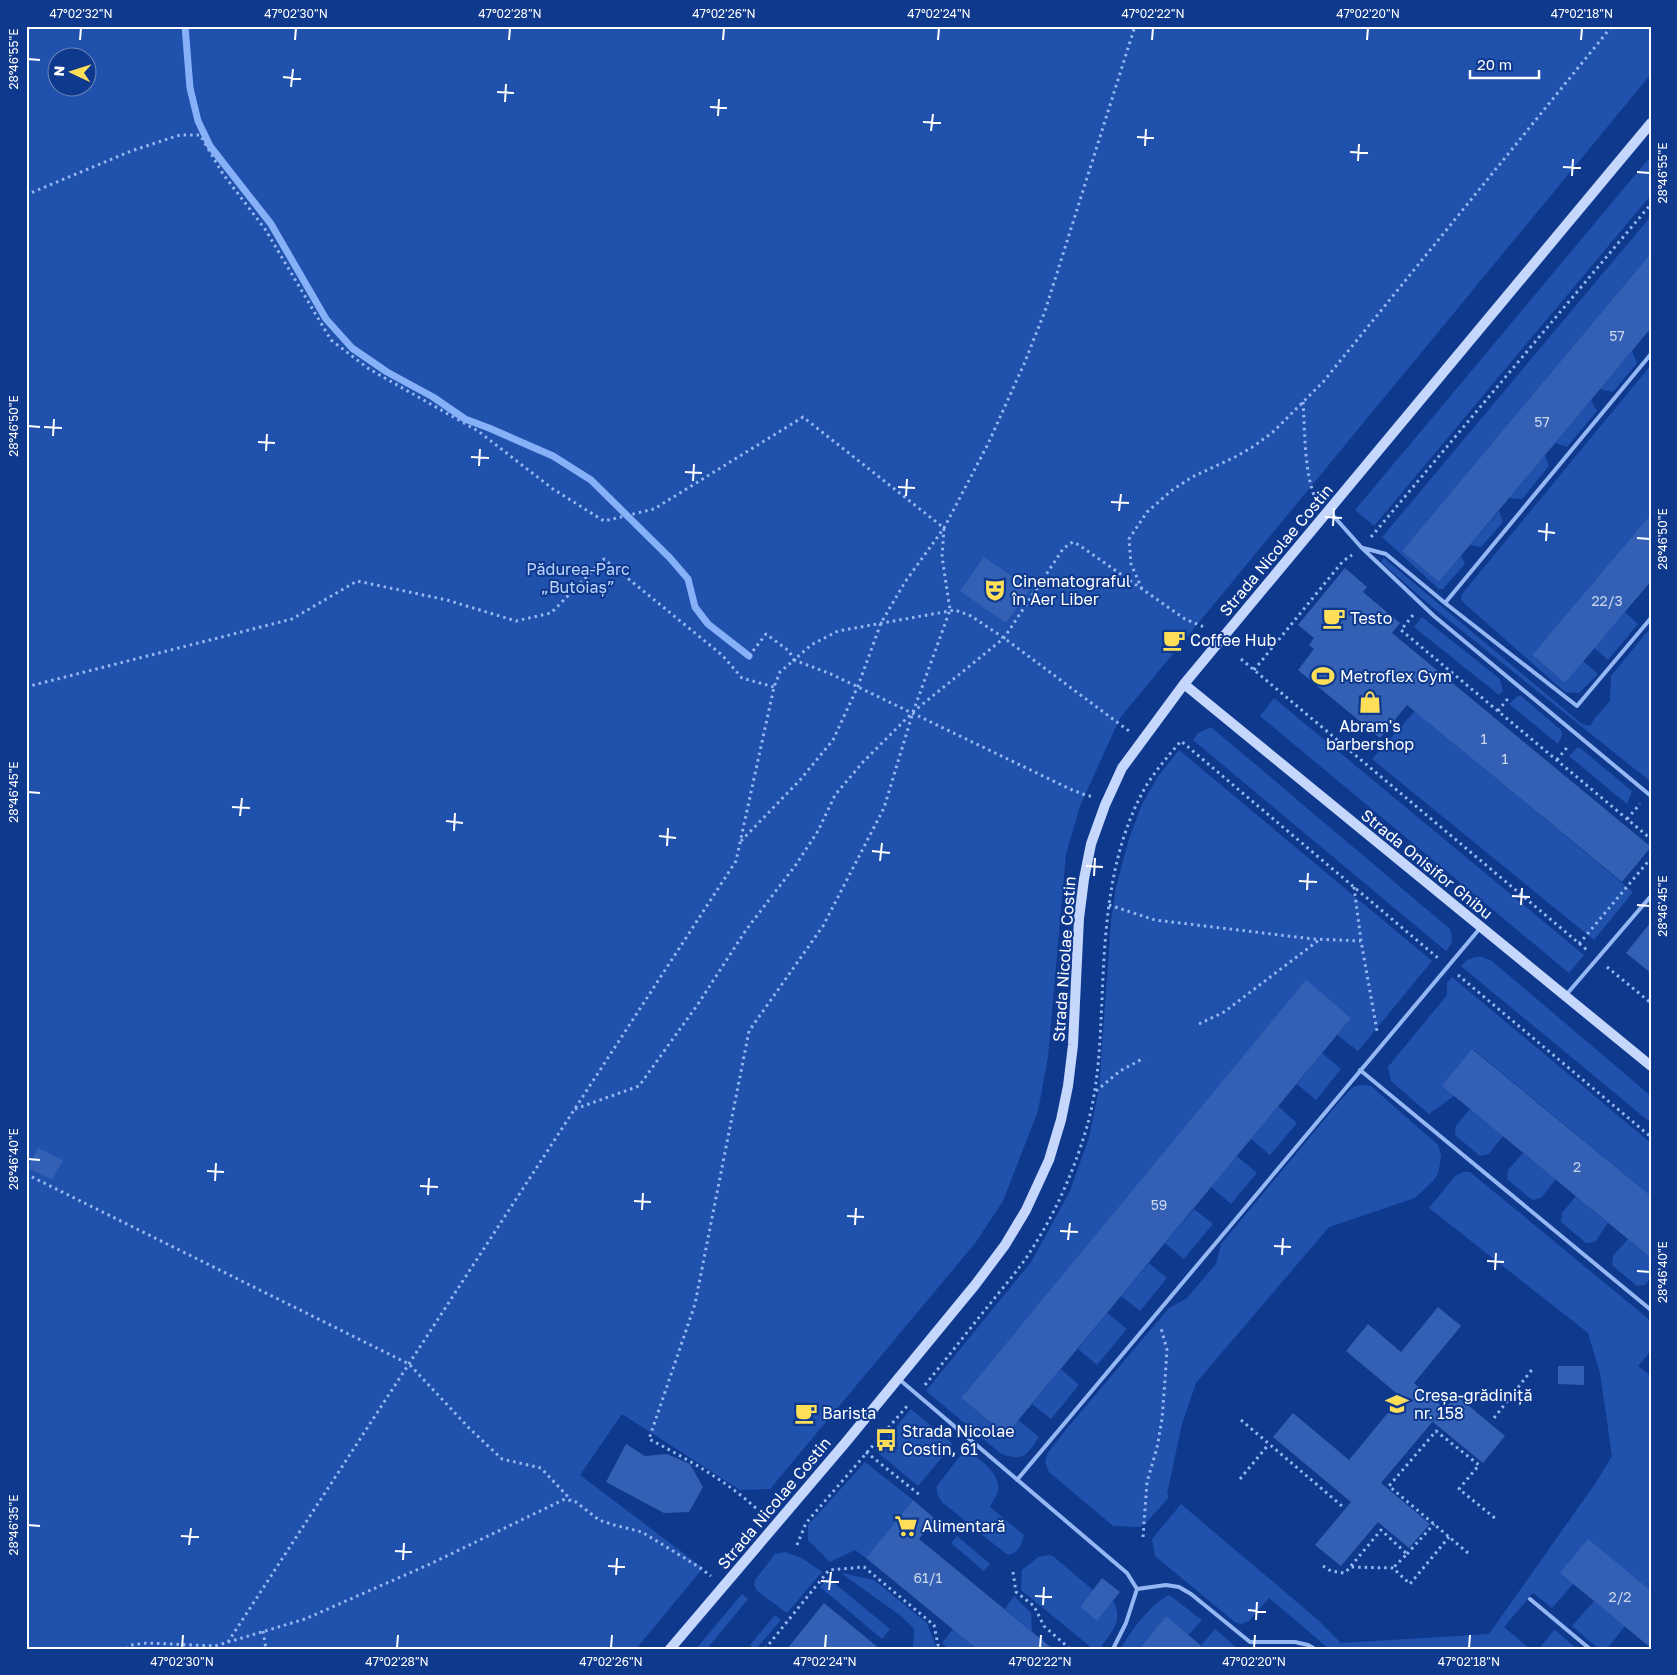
<svg xmlns="http://www.w3.org/2000/svg" width="1677" height="1675" font-family="'Golos Text',sans-serif">
<rect width="100%" height="100%" fill="#0f398d"/>
<path fill="#2051ad" fill-rule="evenodd" d="M26,26h1625v48l-531,644 -40,88 -14,48 -18,203 -10,54 -35,90 -27,41 -206,247 -30,1 -118,-76 -42,61 123,93 -67,81h-610zM58,58h30v30h-30z
M1651,156v39l-277,331 -19,-16z
M1651,216v37l-249,298 37,31 22,-26 4,8 -22,25h-4l-57,-52z
M1632,351l5,12 -24,29 -13,-3z
M1651,365v149l-119,141 33,28 18,-22 15,13 -19,19 -14,-1 -100,-88 -4,-5 1,-5z
M1591,400l6,11 -30,36 -12,-4z
M1545,455l4,11 -27,33 -13,-1z
M1499,511l4,11 -22,25 -11,-2z
M1384,558l198,166 8,2 5,-8 15,-17 1,-25 40,-49v155l-220,-176 -50,-44z
M1625,612l13,12 -30,36 -14,-12z
M1422,617l78,62 3,12 -4,4 -85,-68z
M1518,696h3l41,35v5l-4,8 -49,-40z
M1274,698l310,257 -15,18 -309,-257z
M1415,711l218,181 -39,48 -222,-181z
M1211,727l239,202c3,10 3,14 -4,22l-253,-211 5,-7z
M1578,747l2,1 52,43 -5,13 -58,-48z
M1179,750l253,211 -74,90 -21,-16 14,-17 -45,-37 -345,417 45,37 12,-15 21,17c-12,18 -16,26 -39,16l-74,-62 105,-129 38,-69 20,-55 10,-50 12,-167 5,-34 13,-48 12,-33 17,-30z
M1475,957h7l10,4 159,135v27l-190,-157 6,-6z
M1452,977l199,166v53l-178,-147 -19,47 -25,18 -38,-33 -3,-14 59,-72v-12z
M1322,1053l19,16 -25,31 -19,-16z
M1361,1085l10,1 67,59 3,11 -1,8 -2,9 -4,7 -19,18 -86,29 -133,156 -14,41 -15,70 2,3 -22,25 -7,5 -27,-1 -64,-54 -4,-10 2,-8 21,-27 101,-119 17,-9 30,-35 5,-20 118,-142 14,-15z
M1278,1106l19,17 -27,32 -19,-16z
M1470,1109l33,27 -14,18 -9,2 -25,-21 1,-9z
M1523,1153l33,26 -15,19 -9,2 -25,-21 1,-9z
M1237,1156l20,17 -26,31 -20,-17z
M1463,1172h7l181,149v30l-13,15 13,10v215l-78,-7 -21,24 -19,-15 -29,34 26,22h-201l-60,-51 -20,23 -8,3 -5,-1 -81,-67 -3,-17 29,-35 137,116 23,23 148,-9 108,-153 15,-25 -12,-83 -12,-40 -159,-125 26,-32z
M1576,1196l32,27 -13,19 -9,1 -25,-21 1,-9z
M1194,1209l19,15 -29,35 -19,-16z
M1628,1239l23,19v19l-6,8 -8,1 -25,-21 1,-9z
M1149,1263l18,15 -27,33 -19,-15z
M1107,1313l20,16 -30,36 -19,-16z
M1061,1369l18,16 -28,34 -19,-15z
M911,1409l42,35 -35,42 -42,-35z
M966,1448c12,11 36,25 32,44 -2,5 -6,10 -8,15l34,28c-3,10 -5,17 -15,20l-4,-2 -62,-50c-5,-6 -7,-10 -6,-17z
M865,1462l48,38 -47,58 -11,-8 -25,12 -22,-22v-15z
M957,1536l33,28 -6,7 -33,-28z
M785,1552l17,6 20,14 -35,41 -31,-23 -2,-6 1,-4 20,-26z
M1048,1555l5,1 40,34 -13,17 17,14 16,-20c12,20 -3,31 -13,48h-7l-72,-59 1,-20 16,-13z
M841,1573l33,7 53,43 10,26h-24l1,-20 -13,-13z
M828,1578l62,51 -8,10 -62,-52z
M742,1594l6,5 -41,50h-11z
M1169,1595l33,25 -14,15 -22,-19 -27,33h-18c9,-18 31,-46 48,-54z
M1014,1596l17,17 1,19 -27,-23z
M1594,1601l31,25 -18,23h-8l-27,-23z
M775,1615l6,5 -25,29h-2l-4,-4z
M953,1629l24,20h-28l-7,-6z
M1215,1629l23,20h-33l-4,-4z
M1554,1630h1l22,19h-38z"/>
<g fill="none" stroke-linecap="round" stroke-linejoin="round">
<path stroke="#86b0f7" stroke-width="7" d="M185,26l5,62 8,33 12,25 61,78 55,95 26,29 35,24 46,25 32,22 24,9 64,28 38,24 79,78 18,21 7,28 13,17 41,32"/>
</g>
<path fill="#3360b5" d="M1651,253v75l-212,254 -37,-31z
M1651,514v67l-86,102 -33,-28z
M984,557l46,32 -24,34 -46,-32z
M1345,568l22,19 -4,5 37,31 -8,10 259,214 -29,35 -215,-177 -27,33 -82,-68 16,-21 -5,-4 5,-7 -16,-13z
M1651,922v51l-25,-20z
M1306,980l45,38 -345,417 -45,-37z
M1472,1049l179,147v62l-209,-172z
M38,1148l25,12 -11,20 -24,-12z
M1438,1307l23,19 -47,57 30,25 -63,75 49,41 -21,24 -31,-26 -37,44 -26,-21 36,-43 -78,-65 20,-24 56,47 52,-63 -55,-46 22,-27 33,28z
M1558,1366h26v19l-26,-1z
M1456,1395l49,41 -22,27 -50,-41z
M626,1444l19,12 22,-2 23,10 13,23 -14,25 -25,1 -58,-31z
M913,1500l22,19 -16,20 134,110h-76l-111,-91z
M1588,1539l63,52v57l-91,-75z
M1102,1578l18,14 -23,29 -17,-14z
M824,1603l56,46h-93z
M1166,1616l39,33h-66z"/>
<g fill="none" stroke-linecap="round" stroke-linejoin="round">
<path stroke="#95b7f3" stroke-width="3" stroke-dasharray="2.5 4" stroke-linecap="butt" d="M26,195l105,-44 49,-16h20l23,39 42,55 66,111 38,29 109,62 75,58 51,32 50,-12 149,-92 141,111 -2,29 8,53 -37,102 -29,96 -61,118 -74,105 -54,273 -46,135c40,21 82,44 114,76
M1303,402c2,28 1,72 13,98
M1371,537l280,-333
M1142,589l-11,-25 -2,-25 18,-27 24,-21 21,-14 43,-20 19,-11 19,-14 50,-50 289,-356
M1413,615l-12,15 250,209
M749,656l17,-22 23,17 5,9 17,-15 27,-14 117,-21 16,6 33,22 125,93
M1241,659l346,291
M1254,670l89,-109 9,-6
M26,687l266,-68 65,-38 90,19 69,21 35,-8 53,-54 118,96 20,23 32,9
M1498,711l12,-15
M1557,760l12,-15
M1627,819l13,-15
M741,841l59,-61 33,-40 25,-54 23,-63 24,-41 39,-54 44,-84 36,-80 21,-53 90,-285
M1354,887l7,54 16,90
M1109,905l46,15 158,19 48,2
M1579,944l72,-86
M1607,967l44,36
M1458,975l193,162
M1199,1024l25,-12 95,-72
M1096,1091l24,-20 24,-13
M575,1109l64,-23 59,-82 48,-74 49,-64 23,-35 17,-36 28,-33 50,-50 91,-74 59,-89 6,-5 4,-2 6,3 106,74 19,8
M26,1174l383,190 60,64 33,31 39,9 30,32
M925,1385c22,-27 43,-54 64,-80 16,-20 33,-39 46,-61 23,-36 41,-79 53,-121 11,-41 12,-82 14,-124 3,-72 7,-148 44,-213 10,-16 22,-30 35,-45l257,217
M1494,1418l40,-51
M1241,1420l101,86
M866,1452l55,44
M1240,1479l29,-35
M1143,1537l4,-55 10,-34 5,-29 3,-39 2,-30 -6,-22
M797,1545l9,-22 102,-118
M1468,1553l-79,-67 47,-55 43,34 -20,24 37,30
M1407,1554l27,-30
M1323,1566l8,5 13,2 7,-6 42,1 17,16 39,-47
M1351,1566l30,-36 26,24 -14,14
M1013,1572l3,20 18,14 10,20 26,23
M263,1631l3,18
M228,1642l508,-781 38,-174 6,-15 14,-12 37,14 239,115 18,7h3
M126,1649l5,-4 16,-2 68,3 90,-27 125,-55 135,-65 11,3 23,18 15,5 28,7 57,35 12,9
M765,1649l64,-79 35,-3 70,58 4,20 5,4"/>
<path stroke="#95b7f3" stroke-width="4" d="M1329,511l33,37 72,68 217,180
M1363,548l23,6 59,49 206,-249
M1445,603l132,103 74,-88
M1566,995l85,-99
M1360,1070l291,240
M900,1380l227,193 10,16 -11,34 -13,26
M1017,1480l464,-553
M1137,1589l29,-4 13,2 12,7 59,48h45l13,3 7,4
M1530,1599l60,50"/>
<path stroke="#c5d7fd" stroke-width="10" d="M1184,684l467,382
M670,1649l176,-207 129,-157 30,-40 21,-35 23,-50 12,-40 7,-34 5,-41 6,-127 5,-39 7,-35 14,-39 17,-37 62,-84 467,-561"/>
</g>
<path fill="none" stroke="#fff" stroke-width="2" d="M80,40l1,-12M295,40l1,-12M509,40l1,-12M723,40l1,-12M938,40l1,-12M1152,40l1,-12M1367,40l1,-12M1581,40l1,-12M28,59l12,1M283,77l18,2M291,87l2,-18M497,92l17,1M505,102l1,-18M710,107l17,1M718,116l1,-17M923,122l18,1M931,131l2,-17M1137,137l17,1M1145,146l1,-17M1350,152l18,1M1358,161l1,-17M1563,167l18,1M1637,172l13,1M1572,176l1,-17M28,426l12,1M44,427l18,1M53,436l1,-17M258,442l17,1M266,451l1,-17M471,457l18,1M479,466l1,-17M685,472l17,1M693,481l1,-17M898,487l17,1M906,496l1,-17M1111,502l18,1M1119,511l2,-17M1325,517l17,1M1333,526l1,-18M1538,531l17,2M1637,538l13,1M1546,541l1,-18M28,792l12,1M232,807l18,1M240,816l2,-18M446,821l17,2M454,831l1,-18M659,836l17,2M667,846l1,-18M872,851l18,2M880,861l2,-18M1086,866l17,1M1094,876l1,-18M1299,881l18,1M1307,890l1,-17M1512,896l18,1M1521,905l1,-17M1637,905l13,1M28,1159l12,1M207,1171l17,1M215,1181l1,-18M420,1186l18,1M428,1195l1,-17M634,1201l17,1M642,1210l1,-17M847,1216l17,1M855,1225l1,-17M1060,1231l18,1M1068,1240l2,-17M1274,1246l17,1M1282,1255l1,-17M1487,1261l17,1M1495,1270l1,-17M1637,1271l13,1M28,1525l12,1M181,1536l18,1M189,1545l2,-17M395,1551l17,1M403,1560l1,-17M608,1566l17,1M616,1575l1,-17M821,1581l18,1M829,1590l2,-18M1035,1596l17,1M1043,1605l1,-18M1248,1610l18,2M1256,1620l1,-18M182,1648l1,-13M397,1648l1,-13M611,1648l1,-13M825,1648l1,-13M1040,1648l1,-13M1254,1648l1,-13M1469,1648l1,-13"/>
<defs>
<symbol id="theatre-bare" viewBox="-9 -9 18 18"><path d="M-5-5.5Q0-4 5-5.5V0Q5 5 0 6Q-5 5-5 0ZM-3.3-2.5H-1v1.5H-3.3ZM1-2.5H3.3v1.5H1ZM-2.8 1Q0 5.5 2.8 1Z" fill="#ffdf58" stroke="#0f398d" stroke-width="2.5" paint-order="stroke"/></symbol>
<symbol id="cafe-bare" viewBox="-9 -9 18 18"><path d="M-5.5-4.5H6V0H3Q3 3.5 0 3.5H-2.5Q-5.5 3.5-5.5 0ZM3-3.2v2h1.7v-2ZM-6 4.5H4V6H-6Z" fill="#ffdf58" stroke="#0f398d" stroke-width="2.5" paint-order="stroke"/></symbol>
<symbol id="stadium-bare" viewBox="-9 -9 18 18"><path d="M0-5a6.5 5 0 1 0 0 10a6.5 5 0 1 0 0-10ZM-3.5-1.8h7v3.6h-7Z" fill="#ffdf58" stroke="#0f398d" stroke-width="2.5" paint-order="stroke"/></symbol>
<symbol id="shop-bare" viewBox="-9 -9 18 18"><path d="M-5-2.5h2.3a2.7 3.5 0 0 1 5.4 0H5L5.5 6h-11ZM-1.5-2.5h3a1.5 2.3 0 0 0-3 0Z" fill="#ffdf58" stroke="#0f398d" stroke-width="2.5" paint-order="stroke"/></symbol>
<symbol id="school-bare" viewBox="-9 -9 18 18"><path d="M0-5L7-2L0 1L-7-2ZM-4 1L0 2.5L4 1V4Q0 6-4 4Z" fill="#ffdf58" stroke="#0f398d" stroke-width="2.5" paint-order="stroke"/></symbol>
<symbol id="bus-bare" viewBox="-9 -9 18 18"><path d="M-5-6H5V4H4V6H2V4H-2V6H-4V4H-5ZM-3.5-4V0h7V-4ZM-3.5 1.2v1.5H-2V1.2ZM2 1.2v1.5H3.5V1.2Z" fill="#ffdf58" stroke="#0f398d" stroke-width="2.5" paint-order="stroke"/></symbol>
<symbol id="supermarket-bare" viewBox="-9 -9 18 18"><path d="M-6-5.5h2.5l.6 2H6L4.5 2H-2.5L-4.4-4H-6ZM-1.5 3.2a1.3 1.3 0 1 0 .1 0ZM3 3.2a1.3 1.3 0 1 0 .1 0Z" fill="#ffdf58" stroke="#0f398d" stroke-width="2.5" paint-order="stroke"/></symbol>
</defs>
<g fill-rule="evenodd">
<use href="#theatre-bare" x="979" y="574" width="32" height="32"/>
<use href="#cafe-bare" x="1318" y="602" width="32" height="32"/>
<use href="#cafe-bare" x="1158" y="624" width="32" height="32"/>
<use href="#stadium-bare" x="1307" y="660" width="32" height="32"/>
<use href="#shop-bare" x="1354" y="686" width="32" height="32"/>
<use href="#school-bare" x="1381" y="1388" width="32" height="32"/>
<use href="#cafe-bare" x="790" y="1397" width="32" height="32"/>
<use href="#bus-bare" x="870" y="1424" width="32" height="32"/>
<use href="#supermarket-bare" x="890" y="1510" width="32" height="32"/>
</g>
<g text-anchor="middle" dominant-baseline="central" stroke-width="4" stroke-linejoin="round" paint-order="stroke">
<g font-size="14" fill="#ccd7ec">
<text x="1617" y="335">57</text>
<text x="1542" y="421">57</text>
<text x="1607" y="600">22/3</text>
<text x="1484" y="738">1</text>
<text x="1505" y="758">1</text>
<text x="1577" y="1166">2</text>
<text x="1159" y="1204">59</text>
<text x="928" y="1577">61/1</text>
<text x="1620" y="1596">2/2</text>
</g>
<g font-size="16" fill="#fff" stroke="#0f398d">
<text transform="translate(1276 550) rotate(-50)">Strada Nicolae Costin</text>
<text transform="translate(1427 864) rotate(39)">Strada Onisifor Ghibu</text>
<text transform="translate(1064 959) rotate(-86)">Strada Nicolae Costin</text>
<text transform="translate(774 1503) rotate(-50)">Strada Nicolae Costin</text>
</g>
<g font-size="16" fill="#bdd4fe" stroke="#0f398d">
<text x="578" y="569">Pădurea-Parc<tspan x="578" dy="18">„Butoiaș”</tspan></text>
</g>
<g font-size="16" fill="#fff" stroke="#0f398d" text-anchor="start">
<text x="1012" y="581">Cinematograful<tspan x="1012" dy="18">în Aer Liber</tspan></text>
<text x="1350" y="618">Testo</text>
<text x="1190" y="640">Coffee Hub</text>
<text x="1340" y="676">Metroflex Gym</text>
<text x="1370" y="726" text-anchor="middle">Abram's<tspan x="1370" dy="18">barbershop</tspan></text>
<text x="1414" y="1395">Creșa-grădiniță<tspan x="1414" dy="18">nr. 158</tspan></text>
<text x="822" y="1413">Barista</text>
<text x="902" y="1431">Strada Nicolae<tspan x="902" dy="18">Costin, 61</tspan></text>
<text x="922" y="1526">Alimentară</text>
</g>
</g>
<rect width="1677" height="1675" fill="none" stroke="#0f398d" stroke-width="55"/>
<g transform="translate(72 72) rotate(274)"><circle r="24" fill="#0f398d" stroke="#6f88bb"/>
<path d="M0-4L9 19L0 12L-9 19Z" fill="#ffdf58"/>
<text y="-8" font-size="14" font-weight="bold" text-anchor="middle" fill="#ffffff">N</text>
</g>
<path d="M1470 70v8h69v-8" fill="none" stroke="#ffffff" stroke-width="2.5"/>
<text x="1477" y="70" font-size="15" fill="#ffffff" stroke="#0f398d" stroke-width="4" paint-order="stroke">20 m</text>
<rect x="28" y="28" width="1622" height="1620" fill="none" stroke="#fff" stroke-width="2"/>
<g font-size="12" text-anchor="middle" fill="#fff">
<text x="81" y="18">47°02'32"N</text>
<text x="296" y="18">47°02'30"N</text>
<text x="510" y="18">47°02'28"N</text>
<text x="724" y="18">47°02'26"N</text>
<text x="939" y="18">47°02'24"N</text>
<text x="1153" y="18">47°02'22"N</text>
<text x="1368" y="18">47°02'20"N</text>
<text x="1582" y="18">47°02'18"N</text>
<text transform="translate(14 59) rotate(-90)" y="4">28°46'55"E</text>
<text transform="translate(1663 173) rotate(-90)" y="4">28°46'55"E</text>
<text transform="translate(14 426) rotate(-90)" y="4">28°46'50"E</text>
<text transform="translate(1663 539) rotate(-90)" y="4">28°46'50"E</text>
<text transform="translate(14 792) rotate(-90)" y="4">28°46'45"E</text>
<text transform="translate(1663 906) rotate(-90)" y="4">28°46'45"E</text>
<text transform="translate(14 1159) rotate(-90)" y="4">28°46'40"E</text>
<text transform="translate(1663 1272) rotate(-90)" y="4">28°46'40"E</text>
<text transform="translate(14 1525) rotate(-90)" y="4">28°46'35"E</text>
<text x="182" y="1666">47°02'30"N</text>
<text x="397" y="1666">47°02'28"N</text>
<text x="611" y="1666">47°02'26"N</text>
<text x="825" y="1666">47°02'24"N</text>
<text x="1040" y="1666">47°02'22"N</text>
<text x="1254" y="1666">47°02'20"N</text>
<text x="1469" y="1666">47°02'18"N</text>
</g>
</svg>
